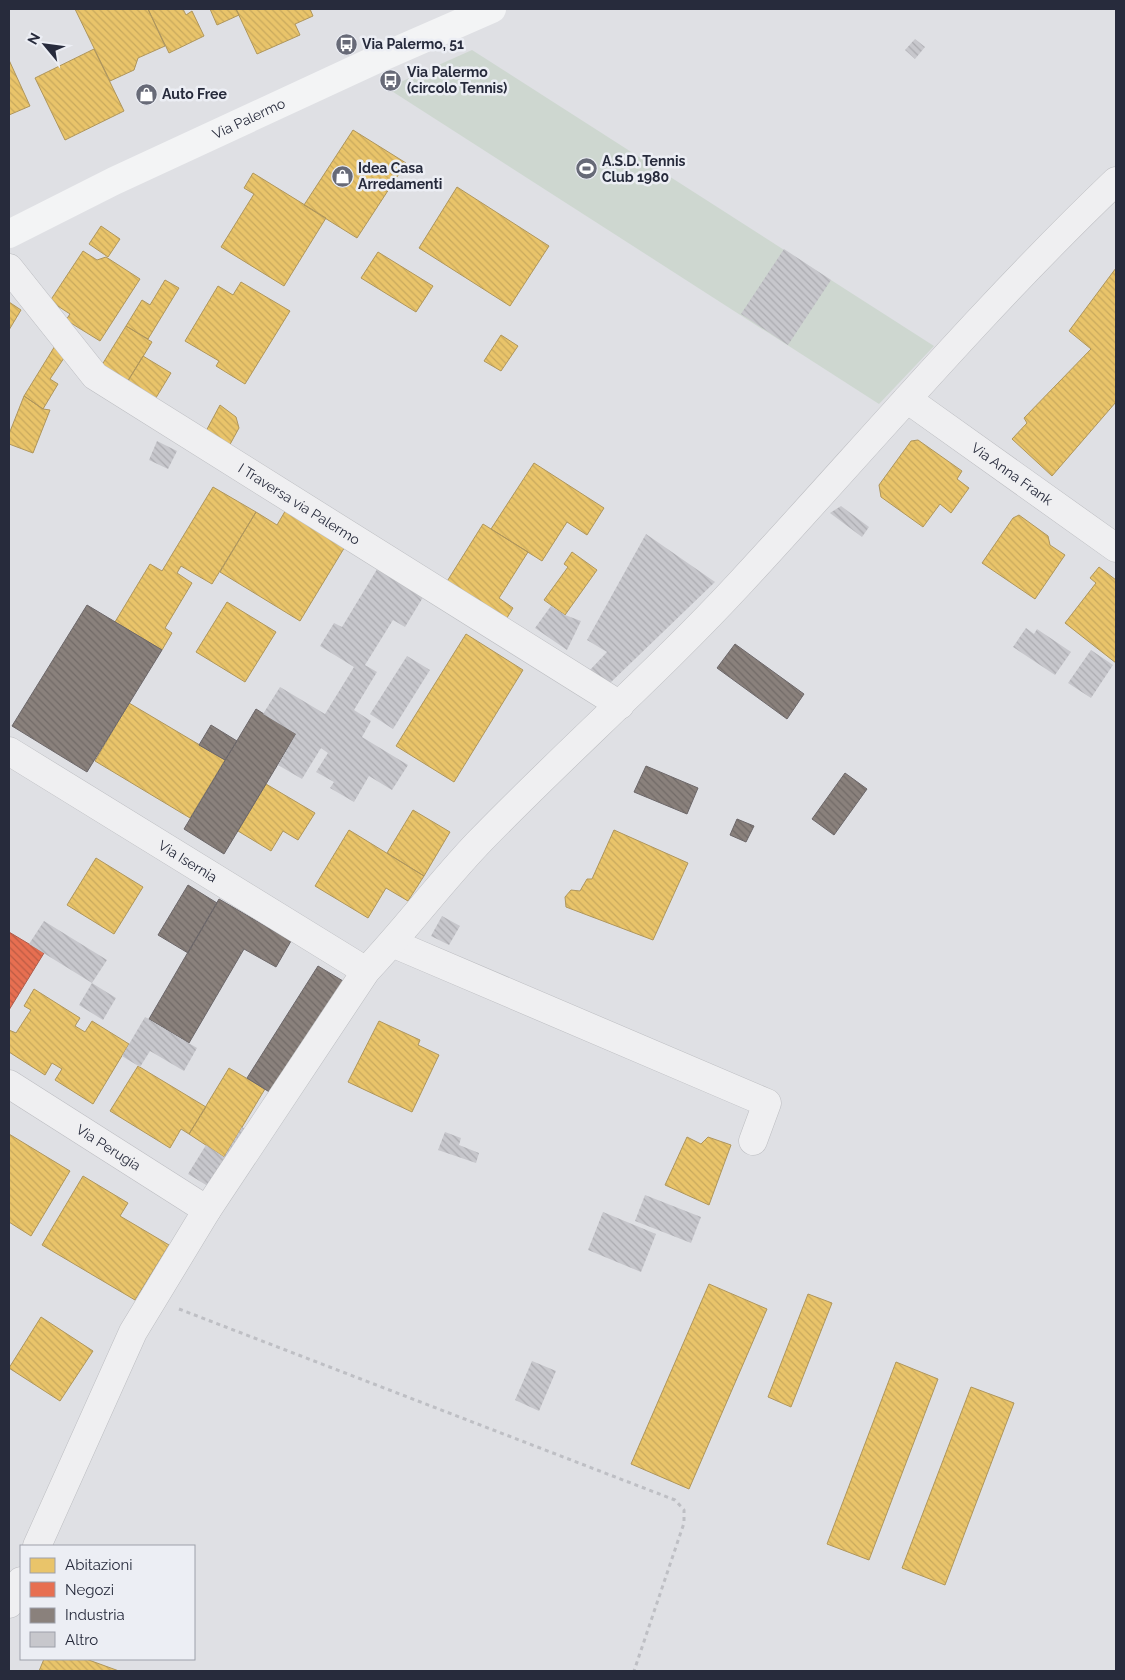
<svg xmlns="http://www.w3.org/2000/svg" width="1125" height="1680" font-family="Raleway,sans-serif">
<defs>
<pattern id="homes-back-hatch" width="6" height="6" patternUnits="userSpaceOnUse" patternTransform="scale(1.25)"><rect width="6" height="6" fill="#e9c46a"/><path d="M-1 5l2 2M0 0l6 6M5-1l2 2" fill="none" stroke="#c8a95d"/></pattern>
<pattern id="shops-back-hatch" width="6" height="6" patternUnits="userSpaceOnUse" patternTransform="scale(1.25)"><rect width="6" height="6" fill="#e76f51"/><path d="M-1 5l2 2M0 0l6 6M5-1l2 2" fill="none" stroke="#bb5b44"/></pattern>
<pattern id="industry-back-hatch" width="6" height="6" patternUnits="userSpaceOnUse" patternTransform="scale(1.25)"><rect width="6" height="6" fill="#8a817c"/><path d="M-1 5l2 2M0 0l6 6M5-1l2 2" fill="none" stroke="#716a67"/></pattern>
<pattern id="building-back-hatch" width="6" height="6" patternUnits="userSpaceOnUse" patternTransform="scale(1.25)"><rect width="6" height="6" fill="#c7c7cc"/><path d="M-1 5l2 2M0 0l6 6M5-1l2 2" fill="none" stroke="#ababb0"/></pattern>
</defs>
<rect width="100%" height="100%" fill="#dfe0e4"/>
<path fill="#ced7d0" d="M472,50l462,296 -55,58 -492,-316z"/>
<path fill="url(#homes-back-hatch)" stroke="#af965c" d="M75,9h73l17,37 -27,12 -4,12 -24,11z
M148,9h35l3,6 6,-4 12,25 -35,17z
M210,9h26l3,6 -22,10z
M236,9h74l3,7 -18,8 5,11 -43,19z
M94,49l30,62 -59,29 -30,-62z
M9,60l21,46 -21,9z
M353,130l53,33 -49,75 -53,-33z
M253,173l73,45 -42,68 -63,-39 33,-53 -10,-6z
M457,187l92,59 -39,60 -91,-58z
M101,226l19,13 -12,18 -19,-13z
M83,251l14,9 9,-3 34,22 -40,62 -34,-21 4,-6 -20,-13z
M378,252l55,34 -17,26 -55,-34z
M1116,268v134l-64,74 -40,-37 15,-16 -3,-5 67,-69 -22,-18z
M165,280l14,8 -31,51 -22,-13 16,-26 8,5z
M241,282l49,29 -45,73 -29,-18 3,-5 -34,-20 33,-55 15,9z
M9,302l12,8 -12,20z
M126,326l26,16 -26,42 -26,-16z
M501,335l17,11 -17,25 -17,-10z
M58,341l10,11 -18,27 8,5 -15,25 -19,-13z
M143,356l28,17 -17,28 -28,-17z
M24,396l19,13 7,1 -17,43 -24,-9v-10z
M220,405l16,12 3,11 -11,20 -23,-15z
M918,440l44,31 -5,8 12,9 -18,25 -11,-9 -17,23 -42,-30 -2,-12 32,-44z
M534,463l70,45 -17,27 -20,-13 -25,39 -51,-32z
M213,487l43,25 -44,72 -31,-18 -4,7 15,10 -27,45 7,5 -10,17 -47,-28 35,-58 12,7z
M287,508l59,37 -46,76 -80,-49 36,-60 21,13z
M1019,515l29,21 2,9 15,10 -30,44 -53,-36 31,-45z
M483,524l45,28 -29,46 14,10 -8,13 -59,-38z
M572,552l25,18 -32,45 -21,-15 24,-33 -4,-3z
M1099,567l17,13v83l-51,-40 31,-40 -6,-5z
M227,602l49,30 -31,50 -49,-30z
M466,634l57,36 -69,112 -58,-36z
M129,703l96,57 -35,58 -95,-57z
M266,784l49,29 -17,27 -15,-9 -12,20 -33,-20z
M413,810l37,22 -26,44 -37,-23z
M349,830l75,46 -16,25 -22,-13 -18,30 -53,-32z
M614,830l74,33 -35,77 -87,-33 -1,-10 6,-7 9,1 7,-12h5z
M96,858l47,29 -29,47 -47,-29z
M34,989l46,29 -5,8 10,6 7,-11 37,23 -36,60 -38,-24 7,-11 -10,-6 -7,12 -36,-23v-22l7,3 15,-23 -7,-4z
M379,1021l41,19 -2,5 21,10 -27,57 -64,-30z
M138,1066l68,41 -17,27 -8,-5 -11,19 -60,-37z
M229,1068l36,21 -41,68 -35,-23z
M9,1134l61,37 -39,65 -22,-14z
M687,1137l14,7 7,-7 23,8 -22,60 -44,-20z
M83,1176l45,27 -8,13 49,29 -34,55 -93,-55z
M709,1284l58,25 -78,180 -58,-25z
M808,1294l24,9 -41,104 -23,-10z
M41,1317l52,34 -33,50 -51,-33z
M896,1362l42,17 -69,181 -42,-16z
M971,1387l43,16 -69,182 -43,-17z
M44,1659h42l33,12h-80z"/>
<path fill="url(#shops-back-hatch)" stroke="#ad5b4b" d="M9,932l35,21 -35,57z"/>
<path fill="url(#industry-back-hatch)" stroke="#6c6769" d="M87,605l75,45 -75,122 -75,-46z
M735,644l69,50 -17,25 -70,-51z
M256,709l40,25 -72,120 -40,-25z
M211,725l26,16 -12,19 -26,-15z
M646,766l52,22 -11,26 -53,-22z
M845,773l22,16 -33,46 -22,-16z
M737,819l17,7 -8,16 -16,-7z
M188,885l29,18 -29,50 -30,-18z
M219,899l72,42 -15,26 -32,-18 -55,94 -40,-24z
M318,966l25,15 -72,112 -24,-15z"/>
<path fill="url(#building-back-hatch)" d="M915,39l10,8 -10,12 -10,-9z
M784,249l47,31 -43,65 -47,-31z
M157,441l20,10 -9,18 -19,-9z
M841,506l28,21 -7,10 -32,-24z
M646,534l69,48 -106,102 -19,-14 17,-18 -20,-12z
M379,566l46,28 -20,33 -12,-7 -28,45 12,7 -23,38 17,11 -9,16 46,28 -16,25 -23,-14 -15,26 -24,-14 4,-6 -18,-10 12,-19 -7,-5 -19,31 -24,-14 18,-31 -33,-20 17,-27 45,27 29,-47 -34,-21 14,-23 8,4z
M551,606l14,9 16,6 -14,29 -32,-22z
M1026,628l8,6 3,-5 34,23 -16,23 -42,-28z
M1091,650l22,15 -22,33 -23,-15z
M407,656l23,14 -37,59 -23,-15z
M442,916l18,10 -11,19 -18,-9z
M44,921l63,39 -15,23 -63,-39z
M92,983l24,15 -13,22 -24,-15z
M145,1017l52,31 -13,23 -34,-20 -10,16 -18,-11z
M242,1127l7,5 -38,56 -23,-14 18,-29 18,12z
M445,1132l16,6 -2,7 20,8 -3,10 -38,-13z
M645,1195l56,22 -10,26 -56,-22z
M603,1212l53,22 -15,38 -53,-22z
M532,1361l24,10 -17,40 -24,-11z"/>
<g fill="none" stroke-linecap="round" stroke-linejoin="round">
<defs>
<g id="minor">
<path id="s1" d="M9,268l86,108 525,329"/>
<path id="s2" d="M907,399l209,149"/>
<path id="s3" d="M9,751l357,220"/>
<path d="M392,943l375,160 -14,38"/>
<path id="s4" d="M9,1084l198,126"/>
<path d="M37,1546l96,-214 74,-122 159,-239c39,-41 73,-87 112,-128 86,-89 180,-171 264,-262 124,-134 242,-274 374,-400"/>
<path d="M9,1604l12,-23"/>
</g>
</defs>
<use href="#minor" stroke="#bcbdc1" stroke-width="29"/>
<path stroke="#bebfc4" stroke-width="3" stroke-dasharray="4 4" stroke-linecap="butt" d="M179,1309l496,191 9,10v13l-50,148"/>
<use href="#minor" stroke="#efeff1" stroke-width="28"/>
<path stroke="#f3f4f5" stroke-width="28" id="s5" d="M9,234l105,-53 259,-120 119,-52"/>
</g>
<defs>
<symbol id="bus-disc" viewBox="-11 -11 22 22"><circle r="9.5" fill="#676a77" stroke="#eceef4"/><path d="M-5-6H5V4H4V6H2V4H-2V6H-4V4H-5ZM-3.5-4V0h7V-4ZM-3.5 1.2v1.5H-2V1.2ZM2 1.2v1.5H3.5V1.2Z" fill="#fff"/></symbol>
<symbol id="shop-disc" viewBox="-11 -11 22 22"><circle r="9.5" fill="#676a77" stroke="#eceef4"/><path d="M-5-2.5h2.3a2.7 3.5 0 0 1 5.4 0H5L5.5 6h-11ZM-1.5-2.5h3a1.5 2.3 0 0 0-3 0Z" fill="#fff"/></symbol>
<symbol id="stadium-disc" viewBox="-11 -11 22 22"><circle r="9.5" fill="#676a77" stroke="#eceef4"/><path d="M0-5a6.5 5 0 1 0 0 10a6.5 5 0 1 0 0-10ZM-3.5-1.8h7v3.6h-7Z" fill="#fff"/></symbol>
</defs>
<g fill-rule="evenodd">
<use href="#bus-disc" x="334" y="32" width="25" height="25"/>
<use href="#bus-disc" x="378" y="68" width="25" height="25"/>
<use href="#shop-disc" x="134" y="82" width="25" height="25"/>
<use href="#stadium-disc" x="574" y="156" width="25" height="25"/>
<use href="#shop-disc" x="330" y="164" width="25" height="25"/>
</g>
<g text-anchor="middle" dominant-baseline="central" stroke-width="5" stroke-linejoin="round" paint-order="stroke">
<g font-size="14" font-weight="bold" fill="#272b3c" stroke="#eceef4" text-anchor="start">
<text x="362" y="44">Via Palermo, 51</text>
<text x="407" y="72">Via Palermo<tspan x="407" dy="16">(circolo Tennis)</tspan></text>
<text x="162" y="94">Auto Free</text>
<text x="602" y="161">A.S.D. Tennis<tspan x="602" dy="16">Club 1980</tspan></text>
<text x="358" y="168">Idea Casa<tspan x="358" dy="16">Arredamenti</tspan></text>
</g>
<g font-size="14" fill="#272b3c" stroke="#eceef4">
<text stroke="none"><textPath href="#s5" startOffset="266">Via Palermo</textPath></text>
<text stroke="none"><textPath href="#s2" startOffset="129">Via Anna Frank</textPath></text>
<text stroke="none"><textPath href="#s1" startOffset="379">I Traversa via Palermo</textPath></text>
<text stroke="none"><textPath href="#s3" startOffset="210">Via Isernia</textPath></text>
<text stroke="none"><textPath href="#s4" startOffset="118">Via Perugia</textPath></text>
</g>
</g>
<rect width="1125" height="1680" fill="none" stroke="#272b3c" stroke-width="20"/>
<rect x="20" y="1545" width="175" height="115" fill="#eceef4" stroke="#9da0aa"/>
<rect x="30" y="1558" width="25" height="15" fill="#e9c46a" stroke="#9da0aa"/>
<text x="65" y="1570" font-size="15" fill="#272b3c">Abitazioni</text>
<rect x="30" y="1582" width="25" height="15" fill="#e76f51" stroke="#9da0aa"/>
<text x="65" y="1595" font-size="15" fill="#272b3c">Negozi</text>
<rect x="30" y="1608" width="25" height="15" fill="#8a817c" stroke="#9da0aa"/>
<text x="65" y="1620" font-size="15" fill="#272b3c">Industria</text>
<rect x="30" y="1632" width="25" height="15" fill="#c7c7cc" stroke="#9da0aa"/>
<text x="65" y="1645" font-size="15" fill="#272b3c">Altro</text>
<g transform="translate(45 45) rotate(299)" stroke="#eceef4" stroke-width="4" paint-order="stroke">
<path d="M0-4L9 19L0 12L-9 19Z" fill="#272b3c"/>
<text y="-8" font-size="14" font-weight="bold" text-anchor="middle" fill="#272b3c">N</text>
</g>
</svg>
